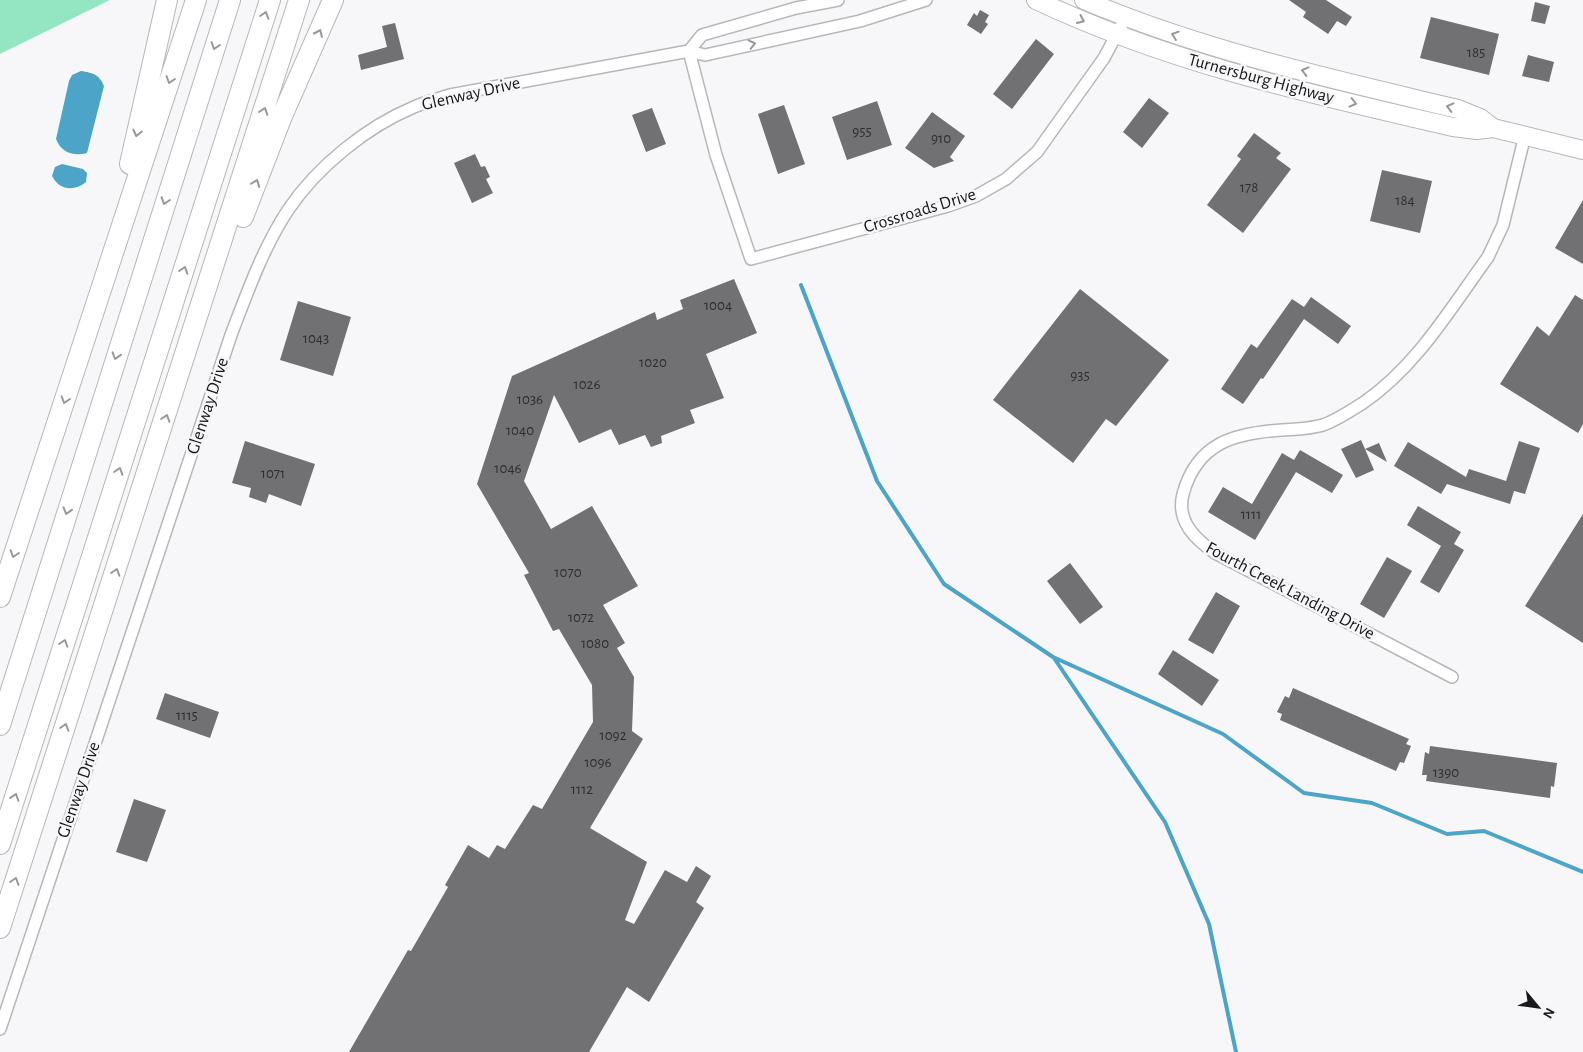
<svg xmlns="http://www.w3.org/2000/svg" width="1583" height="1052" font-family="'Alegreya Sans',sans-serif">
<rect width="100%" height="100%" fill="#f7f7fa"/>
<path fill="#94e5c1" d="M0,0h110l-110,54z"/>
<path fill="#4ca5c8" d="M81,71c12,2 18,3 23,15l-17,67c-14,4 -26,-1 -31,-14l13,-58 3,-6z
M62,164l21,5 4,4 -1,9c-12,10 -27,8 -34,-6l3,-9z"/>
<g fill="none" stroke-linecap="round" stroke-linejoin="round">
<path stroke="#4ca5c8" stroke-width="4" d="M801,285l76,196 67,103 109,73 170,77 81,59 68,10 75,31 37,-3 99,41
M1054,658l111,164 44,102 27,128"/>
</g>
<path fill="#717173" d="M1289,0h37l26,17 -6,9 -9,-5 -9,13 -25,-17 3,-5z
M1535,2l15,4 -5,18 -14,-3z
M980,10l9,5 -4,7 3,2 -7,10 -14,-9 7,-12 3,3z
M1431,17l68,17 -10,41 -69,-17z
M395,23l9,36 -43,11 -3,-15 29,-8 -5,-21z
M1036,39l18,15 -42,55 -19,-15z
M1528,55l26,7 -5,20 -27,-6z
M1149,98l20,15 -27,35 -19,-16z
M877,101l15,44 -45,15 -15,-43z
M784,105l21,59 -27,10 -20,-60z
M652,108l14,36 -20,8 -14,-37z
M932,112l33,24 -15,21 4,4 -20,7 -29,-20z
M1254,133l27,20 -5,5 15,11 -48,64 -36,-28 34,-46 -4,-3z
M475,154l6,13 4,-1 5,11 -4,2 7,14 -21,10 -18,-40z
M1382,170l50,11 -12,52 -50,-12z
M1583,200v64l-28,-16z
M734,279l23,54 -51,21 18,44 -34,12 5,13 -34,13 1,7 -11,4 -6,-12 -26,10 -8,-16 -32,14 -25,-48 -30,86 27,48 41,-23 46,80 -35,19 22,38 -8,5 17,29 -2,54 11,8 -53,89 57,34 -22,58 9,4 31,-54 22,12 9,-16 15,10 -15,26 8,6 -55,94 -22,-15 -38,65h-240l59,-102 3,1 37,-64 -3,-2 23,-40 21,13 8,-13 8,4 28,-44 9,4 51,-87 -1,-37 -33,-56 -6,2 -29,-56 5,-2 -52,-89 35,-108 143,-64 2,8 26,-11 -3,-9z
M1080,289l89,71 -53,66 -10,-7 -33,44 -80,-63z
M1575,295l8,5v124l-5,9 -78,-49 37,-58 12,10z
M1311,297l40,29 -13,18 -34,-25 -41,60 -2,-1 -18,26 -22,-15 30,-45 6,4 35,-49 12,8z
M298,301l53,16 -18,59 -53,-16z
M1361,440l4,9 14,-6 8,19 -22,-13 9,21 -18,8 -15,-29z
M245,441l70,23 -14,42 -32,-12 -3,9 -17,-6 2,-9 -19,-5z
M1519,441l21,7 -15,46 -11,-3 -4,13 -63,-20 -6,10 -47,-28 14,-24 58,35 3,-8 37,12z
M1300,450l43,25 -11,18 -36,-21 -41,68 -47,-28 15,-25 29,17 30,-51 12,7z
M1418,506l43,26 -7,12 10,6 -25,43 -19,-11 21,-36 -34,-21z
M1583,514v129l-58,-37z
M1387,557l25,14 -28,47 -24,-14z
M1070,563l33,44 -23,17 -33,-43z
M1216,592l24,14 -27,48 -25,-14z
M1173,650l46,30 -17,26 -44,-32z
M1293,688l116,51 -3,5 5,2 -7,17 -4,-1 -4,9 -116,-51 2,-6 -5,-2 8,-16 4,2z
M165,693l54,19 -9,26 -54,-19z
M1430,746l127,17 -3,24 -3,-1 -1,12 -124,-17 1,-6h-5l3,-23 4,2z
M134,799l32,11 -19,52 -31,-10z"/>
<g fill="none" stroke-linecap="round" stroke-linejoin="round">
<defs>
<path id="street" d="M689,51l27,104 35,104 197,-53 28,-10 30,-17 31,-27 67,-94 22,-41
M689,51l13,-16 94,-27 42,-8
M1452,677l-237,-124c-20,-14 -39,-32 -32,-59 14,-51 51,-61 99,-64 13,-1 28,-1 41,-5 14,-5 27,-14 40,-22 54,-37 87,-94 125,-146l15,-32 22,-90
M0,1029l231,-694c16,-42 32,-87 57,-125 29,-43 78,-83 126,-103 11,-5 24,-8 36,-12l239,-44 16,4 155,-34 66,-21"/>
<path id="primary" d="M1036,0c133,63 274,94 417,127l24,3 16,-2 90,22
M1084,0c120,51 248,79 374,109l22,9 13,10"/>
<path id="highway" d="M130,164l37,-164
M243,217l39,-101 51,-116
M0,597l196,-597
M0,725l230,-725
M0,844l270,-844
M0,928l299,-928"/>
</defs>
<use href="#street" stroke="#b6b7b9" stroke-width="14"/>
<use href="#primary" stroke="#b6b7b9" stroke-width="20"/>
<use href="#highway" stroke="#b6b7b9" stroke-width="22"/>
<use href="#street" stroke="#fff" stroke-width="11"/>
<use href="#primary" stroke="#fff" stroke-width="18"/>
<use href="#highway" stroke="#fff" stroke-width="20"/>
</g>
<defs><path id="oneway-chevron" d="M-2-3.5L2.5 0L-2 3.5" fill="none" stroke-width="1.6" stroke-linecap="round" stroke-linejoin="round" transform="scale(1.25)"/></defs>
<g stroke="#979798">
<use href="#oneway-chevron" transform="translate(265 15) rotate(-72)"/>
<use href="#oneway-chevron" transform="translate(1081 20) rotate(24)"/>
<use href="#oneway-chevron" transform="translate(319 33) rotate(-66)"/>
<use href="#oneway-chevron" transform="translate(1175 35) rotate(-161)"/>
<use href="#oneway-chevron" transform="translate(752 44) rotate(-13)"/>
<use href="#oneway-chevron" transform="translate(215 46) rotate(108)"/>
<use href="#oneway-chevron" transform="translate(1305 71) rotate(-166)"/>
<use href="#oneway-chevron" transform="translate(170 80) rotate(108)"/>
<use href="#oneway-chevron" transform="translate(1353 103) rotate(14)"/>
<use href="#oneway-chevron" transform="translate(1450 107) rotate(-166)"/>
<use href="#oneway-chevron" transform="translate(264 111) rotate(-72)"/>
<use href="#oneway-chevron" transform="translate(137 133) rotate(103)"/>
<use href="#oneway-chevron" transform="translate(256 183) rotate(-69)"/>
<use href="#oneway-chevron" transform="translate(165 201) rotate(108)"/>
<use href="#oneway-chevron" transform="translate(184 270) rotate(-72)"/>
<use href="#oneway-chevron" transform="translate(116 356) rotate(107)"/>
<use href="#oneway-chevron" transform="translate(65 400) rotate(108)"/>
<use href="#oneway-chevron" transform="translate(166 418) rotate(-72)"/>
<use href="#oneway-chevron" transform="translate(119 471) rotate(-72)"/>
<use href="#oneway-chevron" transform="translate(67 511) rotate(107)"/>
<use href="#oneway-chevron" transform="translate(14 554) rotate(108)"/>
<use href="#oneway-chevron" transform="translate(116 572) rotate(-72)"/>
<use href="#oneway-chevron" transform="translate(64 643) rotate(-72)"/>
<use href="#oneway-chevron" transform="translate(65 727) rotate(-72)"/>
<use href="#oneway-chevron" transform="translate(15 797) rotate(-72)"/>
<use href="#oneway-chevron" transform="translate(15 881) rotate(-72)"/>
</g>
<g text-anchor="middle" dominant-baseline="central" stroke-width="5" stroke-linejoin="round" paint-order="stroke">
<g font-size="15" fill="#2e2e30">
<text x="1476" y="52">185</text>
<text x="862" y="131">955</text>
<text x="941" y="138">910</text>
<text x="1249" y="187">178</text>
<text x="1405" y="200">184</text>
<text x="718" y="305">1004</text>
<text x="316" y="338">1043</text>
<text x="653" y="362">1020</text>
<text x="1080" y="375">935</text>
<text x="587" y="384">1026</text>
<text x="530" y="399">1036</text>
<text x="520" y="430">1040</text>
<text x="508" y="468">1046</text>
<text x="273" y="473">1071</text>
<text x="1251" y="514">1111</text>
<text x="568" y="572">1070</text>
<text x="581" y="617">1072</text>
<text x="595" y="643">1080</text>
<text x="187" y="715">1115</text>
<text x="613" y="735">1092</text>
<text x="598" y="762">1096</text>
<text x="1446" y="772">1390</text>
<text x="582" y="789">1112</text>
</g>
<g font-size="18" fill="#181819" stroke="#f7f7fa">
<text transform="translate(1261 79) rotate(15)">Turnersburg Highway</text>
<text transform="translate(471 94) rotate(-13)">Glenway Drive</text>
<text transform="translate(920 211) rotate(-17)">Crossroads Drive</text>
<text transform="translate(208 406) rotate(-72)">Glenway Drive</text>
<text transform="translate(1290 591) rotate(28)">Fourth Creek Landing Drive</text>
<text transform="translate(79 790) rotate(-71)">Glenway Drive</text>
</g>
</g>
<g transform="translate(1538 1007) rotate(119)" stroke="#f7f7fa" stroke-width="4" paint-order="stroke">
<path d="M0-4L9 19L0 12L-9 19Z" fill="#181819"/>
<text y="-8" font-size="14" font-weight="bold" text-anchor="middle" fill="#181819">N</text>
</g>
</svg>
